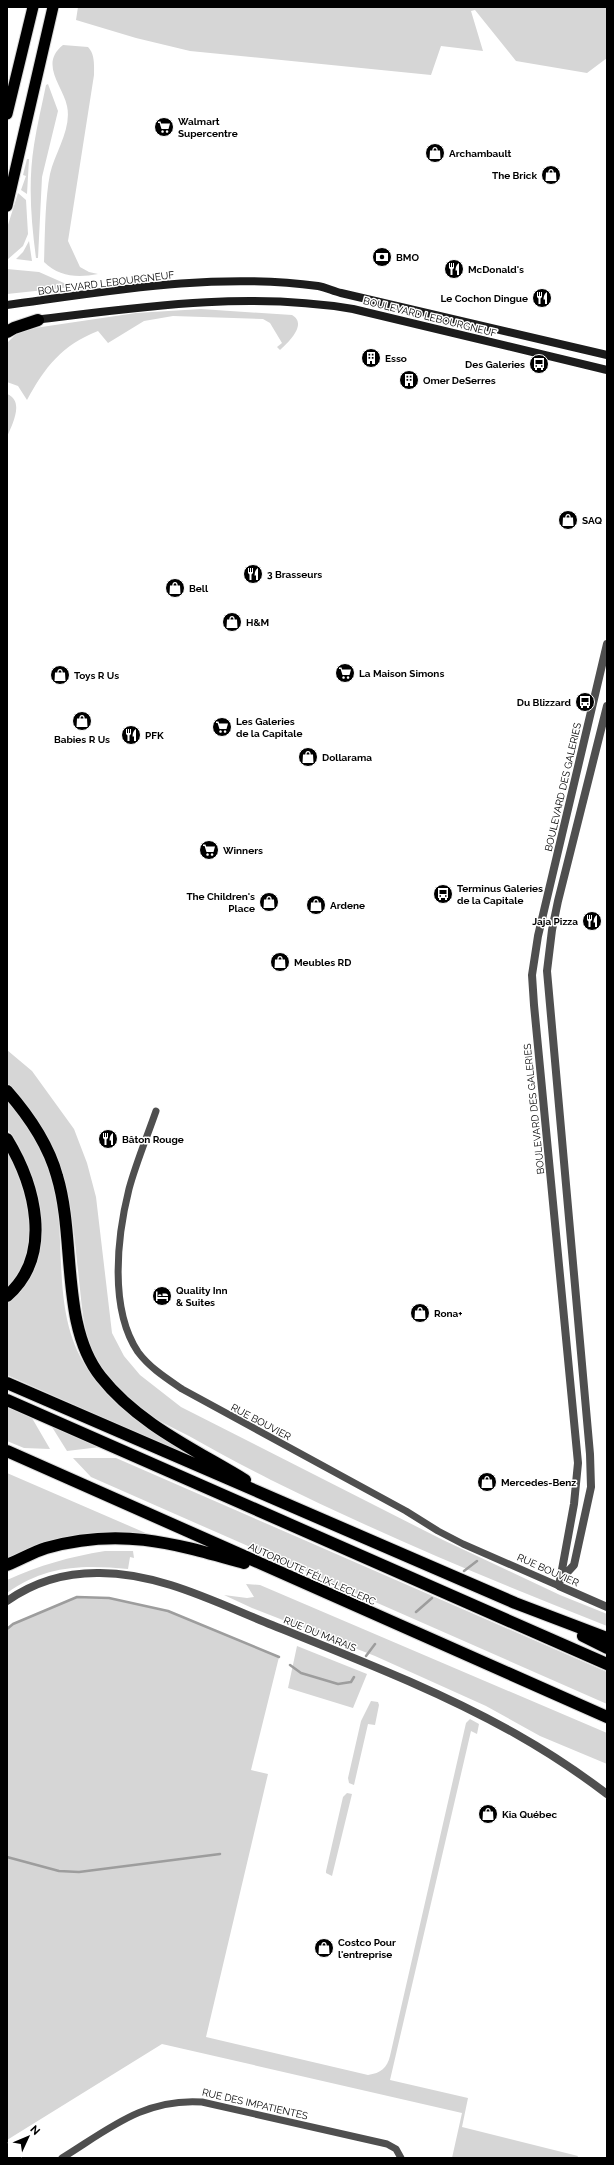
<svg xmlns="http://www.w3.org/2000/svg" width="614" height="2165" font-family="Raleway,sans-serif">
<rect width="100%" height="100%" fill="#fff"/>
<path fill="#d6d6d6" d="M78,7h529v51l-20,15 -71,-12 -41,-51 -4,1 12,40 -42,-5 -10,29 -241,-24 -54,-13 -60,-18z
M63,45l25,2c7,7 6,18 6,28l-26,166 12,26 9,5 9,2c-20,4 -39,3 -54,-12 1,-27 1,-63 6,-88 5,-22 22,-45 17,-68 -4,-20 -28,-42 -4,-61z
M48,84l10,27 -16,66 -4,81h-2c-5,-38 -8,-75 -2,-113 3,-20 8,-40 12,-60z
M27,159h2l-2,35 -6,-4 5,-14 -3,-1z
M18,193l8,7 2,34 -5,12 -16,14v-32z
M29,241l3,20 -16,-2 7,-7z
M7,269l32,3 34,15 -66,7z
M201,309l91,6c16,9 -4,28 -12,35l-3,-3 5,-4 -12,-20 -7,-4 -90,-3 -29,5 -36,22 -10,-12c-36,14 -53,36 -71,69l-9,-14 -11,-4v-39l9,-9 12,-5 108,-16z
M7,394c18,7 5,31 0,43z
M7,1050l25,21 42,58 13,34 9,34 16,136 12,23 16,19 41,32 262,133 117,55 47,19v12c-114,-45 -227,-92 -336,-146 -28,-14 -55,-29 -82,-44 -13,-7 -27,-13 -39,-21 -20,-14 -42,-36 -54,-57 -13,-24 -14,-52 -17,-78 -8,-82 -12,-135 -72,-197z
M7,1098c9,8 14,19 21,29 10,17 21,36 25,55 15,62 -3,130 34,186 29,44 76,69 120,96l-200,-89v-74l33,-69 -4,-42 -18,-46 -11,-15z
M7,1149c21,47 39,98 0,141z
M7,1407l25,11 18,31 -26,-1 -17,-7z
M52,1427l48,20 -33,4z
M73,1458h43l491,214v32l-516,-227z
M7,1473l141,61c-49,-4 -96,6 -141,24z
M105,1551h28l1,7 -4,-1 -2,12c-45,-4 -82,-4 -121,24v-13c33,-15 62,-23 98,-29z
M246,1584l14,1 347,148v31l-67,-28 -54,-30 -111,-50 -123,-48 -28,-13 23,3 7,-1z
M77,1597l32,1 59,13 111,46 -28,113 17,4 -62,263 162,38c13,-2 19,-7 22,-19l76,-333 4,-4 9,5 -2,10 -6,-3 -81,349 78,18 -6,29 116,29 -1,2h-125l10,-45 -300,-69 -155,96v-511l6,-5z
M297,1646l70,28 -14,34 -65,-20z
M371,1701l7,1 1,3 -4,20 -7,-1 -14,61 -5,-2 -1,-5 13,-57z
M347,1793l5,1 -20,82 -6,-3v-2l17,-74z"/>
<g fill="none" stroke-linecap="round" stroke-linejoin="round">
<path stroke="#9d9d9d" stroke-width="2.5" d="M464,1571l13,-10
M416,1612l16,-14
M7,1629l6,-5 64,-27 32,1 59,13 111,46
M366,1656l9,-12
M290,1665l11,8 37,11 13,-2 3,-5
M7,1857l52,14 20,1 141,-18"/>
<defs>
<path id="trunk" d="M7,114l26,-107
M7,206l46,-199"/>
<path id="motorway" d="M7,332l7,-4 24,-8
M7,1091c22,25 41,52 50,85 19,62 3,150 44,201 37,47 95,73 144,103
M7,1139c28,46 47,116 0,157
M7,1383l508,220 92,35
M7,1400l600,264
M7,1451l600,266
M7,1565c13,-5 26,-13 39,-17 74,-21 127,-5 198,15
M583,1636l24,12"/>
</defs>
<use href="#trunk" stroke="#dbdbdb" stroke-width="13"/>
<use href="#motorway" stroke="#dbdbdb" stroke-width="14"/>
<path stroke="#4f4f4f" stroke-width="7" d="M156,1111c-9,26 -20,52 -27,78 -12,48 -20,120 9,163 12,16 28,26 44,37l224,122 32,20 25,13 96,42
M62,2158c47,-29 82,-60 140,-56l185,42 9,5 5,9"/>
<path stroke="#4f4f4f" stroke-width="8" d="M607,644l-69,292 -6,39 2,30 44,458 -4,41 -15,82 48,21
M562,1578l12,-13 17,-78 -1,-33 -43,-483 5,-41 6,-29 49,-195
M7,1601c27,-19 56,-28 90,-28 61,-1 120,30 175,52 82,33 168,66 244,109 32,18 62,38 91,60"/>
<path stroke="#1c1c1c" stroke-width="8" d="M7,305c102,-14 207,-33 311,-19 7,1 15,5 23,7l266,62
M34,320c106,-13 213,-29 319,-11l254,61"/>
<use href="#trunk" stroke="#000" stroke-width="11"/>
<use href="#motorway" stroke="#000" stroke-width="12"/>
</g>
<defs>
<symbol id="supermarket-disc" viewBox="-11 -11 22 22"><circle r="9.5" fill="#000" stroke="#fff"/><path d="M-6-5.5h2.5l.6 2H6L4.5 2H-2.5L-4.4-4H-6ZM-1.5 3.2a1.3 1.3 0 1 0 .1 0ZM3 3.2a1.3 1.3 0 1 0 .1 0Z" fill="#fff"/></symbol>
<symbol id="shop-disc" viewBox="-11 -11 22 22"><circle r="9.5" fill="#000" stroke="#fff"/><path d="M-5-2.5h2.3a2.7 3.5 0 0 1 5.4 0H5L5.5 6h-11ZM-1.5-2.5h3a1.5 2.3 0 0 0-3 0Z" fill="#fff"/></symbol>
<symbol id="bank-disc" viewBox="-11 -11 22 22"><circle r="9.5" fill="#000" stroke="#fff"/><path d="M-6-4H6V4H-6ZM0-2.3a2.3 2.3 0 1 0 0 4.6a2.3 2.3 0 1 0 0-4.6Z" fill="#fff"/></symbol>
<symbol id="restaurant-disc" viewBox="-11 -11 22 22"><circle r="9.5" fill="#000" stroke="#fff"/><path d="M-5-6h1v4h1v-4h1v4h1v-4h1v5L-1.5 .5V6h-2V.5L-5-1ZM5-6V6H3V1.5H1.5Q1.5-4 5-6Z" fill="#fff"/></symbol>
<symbol id="building-disc" viewBox="-11 -11 22 22"><circle r="9.5" fill="#000" stroke="#fff"/><path d="M-4-6H4V6H1V3H-1V6H-4ZM-2.5-4.3h1.7v1.8h-1.7ZM.8-4.3h1.7v1.8H.8ZM-2.5-1h1.7V.8h-1.7ZM.8-1h1.7V.8H.8Z" fill="#fff"/></symbol>
<symbol id="bus-disc" viewBox="-11 -11 22 22"><circle r="9.5" fill="#000" stroke="#fff"/><path d="M-5-6H5V4H4V6H2V4H-2V6H-4V4H-5ZM-3.5-4V0h7V-4ZM-3.5 1.2v1.5H-2V1.2ZM2 1.2v1.5H3.5V1.2Z" fill="#fff"/></symbol>
<symbol id="hotel-disc" viewBox="-11 -11 22 22"><circle r="9.5" fill="#000" stroke="#fff"/><path d="M-6-4.5h1.5V1H6V5H4.5V3h-9V5H-6ZM-4 0a1.8 1.8 0 1 1 3.6 0ZM.5 0V-2.5h3Q6-2.5 6 0Z" fill="#fff"/></symbol>
</defs>
<g fill-rule="evenodd">
<use href="#supermarket-disc" x="153" y="116" width="22" height="22"/>
<use href="#shop-disc" x="424" y="142" width="22" height="22"/>
<use href="#shop-disc" x="540" y="164" width="22" height="22"/>
<use href="#bank-disc" x="371" y="246" width="22" height="22"/>
<use href="#restaurant-disc" x="443" y="258" width="22" height="22"/>
<use href="#restaurant-disc" x="531" y="287" width="22" height="22"/>
<use href="#building-disc" x="360" y="347" width="22" height="22"/>
<use href="#bus-disc" x="528" y="353" width="22" height="22"/>
<use href="#building-disc" x="398" y="369" width="22" height="22"/>
<use href="#shop-disc" x="557" y="509" width="22" height="22"/>
<use href="#restaurant-disc" x="242" y="563" width="22" height="22"/>
<use href="#shop-disc" x="164" y="577" width="22" height="22"/>
<use href="#shop-disc" x="221" y="611" width="22" height="22"/>
<use href="#supermarket-disc" x="334" y="662" width="22" height="22"/>
<use href="#shop-disc" x="49" y="664" width="22" height="22"/>
<use href="#bus-disc" x="574" y="691" width="22" height="22"/>
<use href="#shop-disc" x="71" y="710" width="22" height="22"/>
<use href="#supermarket-disc" x="211" y="716" width="22" height="22"/>
<use href="#restaurant-disc" x="120" y="724" width="22" height="22"/>
<use href="#shop-disc" x="297" y="746" width="22" height="22"/>
<use href="#supermarket-disc" x="198" y="839" width="22" height="22"/>
<use href="#bus-disc" x="432" y="883" width="22" height="22"/>
<use href="#shop-disc" x="258" y="891" width="22" height="22"/>
<use href="#shop-disc" x="305" y="894" width="22" height="22"/>
<use href="#restaurant-disc" x="581" y="910" width="22" height="22"/>
<use href="#shop-disc" x="269" y="951" width="22" height="22"/>
<use href="#restaurant-disc" x="97" y="1128" width="22" height="22"/>
<use href="#hotel-disc" x="151" y="1285" width="22" height="22"/>
<use href="#shop-disc" x="409" y="1302" width="22" height="22"/>
<use href="#shop-disc" x="476" y="1471" width="22" height="22"/>
<use href="#shop-disc" x="477" y="1803" width="22" height="22"/>
<use href="#shop-disc" x="313" y="1937" width="22" height="22"/>
</g>
<g text-anchor="middle" dominant-baseline="central" stroke-width="3" stroke-linejoin="round" paint-order="stroke">
<g font-size="10" font-weight="bold" fill="#000" stroke="#fff" text-anchor="start">
<text x="178" y="121">Walmart<tspan x="178" dy="12">Supercentre</tspan></text>
<text x="449" y="153">Archambault</text>
<text x="537" y="175" text-anchor="end">The Brick</text>
<text x="396" y="257">BMO</text>
<text x="468" y="269">McDonald's</text>
<text x="528" y="298" text-anchor="end">Le Cochon Dingue</text>
<text x="385" y="358">Esso</text>
<text x="525" y="364" text-anchor="end">Des Galeries</text>
<text x="423" y="380">Omer DeSerres</text>
<text x="582" y="520">SAQ</text>
<text x="267" y="574">3 Brasseurs</text>
<text x="189" y="588">Bell</text>
<text x="246" y="622">H&amp;M</text>
<text x="359" y="673">La Maison Simons</text>
<text x="74" y="675">Toys R Us</text>
<text x="571" y="702" text-anchor="end">Du Blizzard</text>
<text x="236" y="721">Les Galeries<tspan x="236" dy="12">de la Capitale</tspan></text>
<text x="145" y="735">PFK</text>
<text x="82" y="739" text-anchor="middle">Babies R Us</text>
<text x="322" y="757">Dollarama</text>
<text x="223" y="850">Winners</text>
<text x="457" y="888">Terminus Galeries<tspan x="457" dy="12">de la Capitale</tspan></text>
<text x="255" y="896" text-anchor="end">The Children's<tspan x="255" dy="12">Place</tspan></text>
<text x="330" y="905">Ardene</text>
<text x="578" y="921" text-anchor="end">Jaja Pizza</text>
<text x="294" y="962">Meubles RD</text>
<text x="122" y="1139">Bâton Rouge</text>
<text x="176" y="1290">Quality Inn<tspan x="176" dy="12">&amp; Suites</tspan></text>
<text x="434" y="1313">Rona+</text>
<text x="501" y="1482">Mercedes-Benz</text>
<text x="502" y="1814">Kia Québec</text>
<text x="338" y="1942">Costco Pour<tspan x="338" dy="12">l'entreprise</tspan></text>
</g>
<g font-size="10" fill="#000" stroke="#fff">
<text transform="translate(106 283) rotate(-7)">BOULEVARD LEBOURGNEUF</text>
<text transform="translate(430 317) rotate(14)">BOULEVARD LEBOURGNEUF</text>
<text transform="translate(563 787) rotate(-77)">BOULEVARD DES GALERIES</text>
<text transform="translate(534 1109) rotate(-96)">BOULEVARD DES GALERIES</text>
<text transform="translate(261 1422) rotate(28)">RUE BOUVIER</text>
<text transform="translate(548 1570) rotate(24)">RUE BOUVIER</text>
<text transform="translate(312 1574) rotate(24)">AUTOROUTE FÉLIX-LECLERC</text>
<text transform="translate(320 1634) rotate(22)">RUE DU MARAIS</text>
<text transform="translate(255 2104) rotate(13)">RUE DES IMPATIENTES</text>
</g>
</g>
<rect width="614" height="2165" fill="none" stroke="#000000" stroke-width="16"/>
<g transform="translate(28 2137) rotate(46)" stroke="#ffffff" stroke-width="3" paint-order="stroke">
<path d="M0-3L7 15L0 10L-7 15Z" fill="#000000"/>
<text y="-6" font-size="11" font-weight="bold" text-anchor="middle" fill="#000000">N</text>
</g>
</svg>
